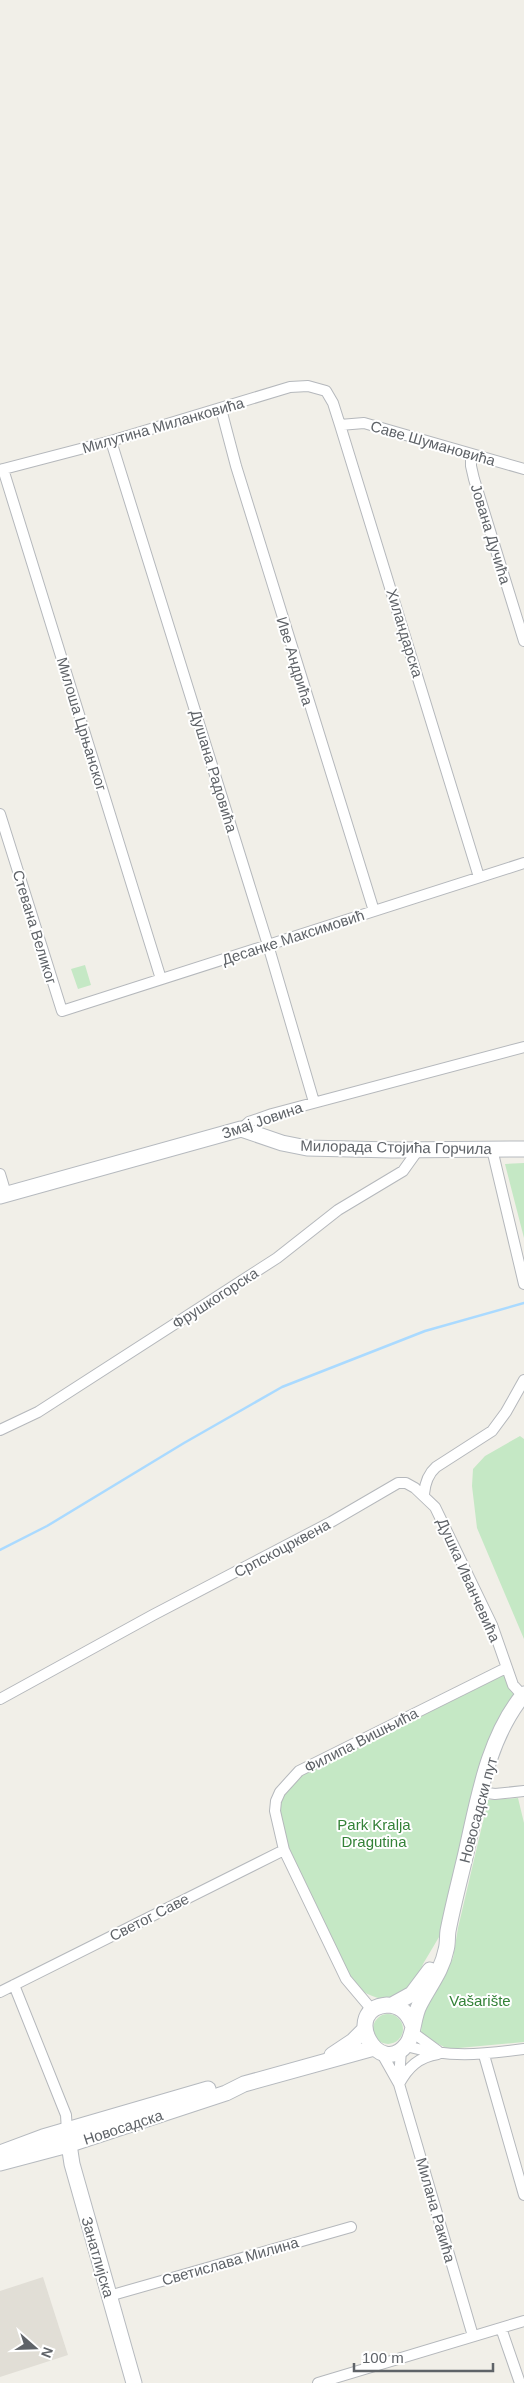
<svg xmlns="http://www.w3.org/2000/svg" width="524" height="2383" font-family="Helvetica,sans-serif">
<rect width="100%" height="100%" fill="#f1efe8"/>
<path fill="#e1ded6" d="M43,2277l25,78 -68,22v-86z"/>
<path fill="#c5e8c5" d="M85,965l6,20 -13,4 -7,-20z
M524,1163v75l-19,-74z
M520,1436l4,3v200l-47,-111 -5,-42 1,-17 12,-13z
M506,1668l16,28 -29,43 -51,193 -19,32 -5,15 -27,21c-19,-1 -30,-9 -45,-21 -16,-33 -74,-138 -70,-170 2,-17 12,-26 23,-38z
M518,1798l6,25v219l-76,7 -27,-14 1,-20 31,-57 5,-30 30,-128z
M373 2029a15 15 0 1 1 30 0a15 15 0 1 1-30 0Z"/>
<g fill="none" stroke-linecap="round" stroke-linejoin="round">
<path stroke="#aadaff" stroke-width="2.5" d="M0,1550l47,-24 137,-83 98,-56 143,-56 99,-28"/>
<defs>
<path id="street" d="M221,409l15,57 138,445
M340,425l24,-2 160,46
M111,441l157,504 46,157
M471,455v11l3,13 50,162
M3,469l158,510
M0,470l111,-29 179,-54 18,-1 18,5 7,12 7,22 139,452
M0,814l62,197 462,-148
M241,1129l8,-7 23,-8 252,-67
M492,1149l32,135
M0,1174l6,20
M0,1430l38,-18 239,-154 61,-48 65,-39 15,-21
M424,1494c1,-11 4,-20 12,-27l56,-36 14,-19 18,-32
M0,1699l153,-84 178,-93 67,-39h8l9,5 20,19 57,118 21,60 11,12
M480,1792l15,2 29,-3
M14,1985l52,130 1,16
M0,1992l284,-142
M373,2011l-27,-32 -62,-129 -9,-39 1,-10 4,-9 19,-21 207,-103
M412,2032l26,19
M406,2046c43,12 74,9 118,3
M381,2052l18,32 74,252
M484,2055l40,140
M399,2080l2,-31
M399,2084c9,-17 20,-27 39,-30
M109,2296l242,-69
M501,2328l19,55
M318,2383l206,-62"/>
<path id="secondary" d="M0,1196l241,-67 41,14 25,5 85,2 132,-1
M392,2005l20,-11 18,-24
M412,2024c-4,-11 -12,-19 -25,-19 -47,4 -8,76 20,39 7,-9 6,-28 13,-40 9,-18 22,-33 26,-54 2,-6 1,-13 2,-19 5,-26 12,-52 18,-78 12,-53 22,-116 58,-159
M332,2055l21,-14 11,-11
M67,2131l5,33 62,219
M0,2153l43,-16 165,-48
M0,2163l68,-18 158,-52 18,-9 130,-36"/>
</defs>
<use href="#street" stroke="#b5b8bc" stroke-width="12"/>
<use href="#secondary" stroke="#b6babf" stroke-width="17"/>
<use href="#street" stroke="#fff" stroke-width="10"/>
<use href="#secondary" stroke="#fff" stroke-width="15"/>
</g>
<g text-anchor="middle" dominant-baseline="central" stroke-width="4" stroke-linejoin="round" paint-order="stroke">
<g font-size="15" fill="#5f6368" stroke="#fff">
<text transform="translate(163 425) rotate(-16)">Милутина Миланковића</text>
<text transform="translate(433 443) rotate(16)">Саве Шумановића</text>
<text transform="translate(491 534) rotate(73)">Јована Дучића</text>
<text transform="translate(405 633) rotate(73)">Хиландарска</text>
<text transform="translate(295 661) rotate(73)">Иве Андрића</text>
<text transform="translate(82 724) rotate(73)">Милоша Црњанског</text>
<text transform="translate(214 771) rotate(73)">Душана Радовића</text>
<text transform="translate(35 927) rotate(73)">Стевана Великог</text>
<text transform="translate(293 937) rotate(-18)">Десанке Максимовић</text>
<text transform="translate(262 1120) rotate(-19)">Змај Јовина</text>
<text transform="translate(396 1147) rotate(1)">Милорада Стојића Горчила</text>
<text transform="translate(215 1298) rotate(-33)">Фрушкогорска</text>
<text transform="translate(282 1548) rotate(-28)">Српскоцрквена</text>
<text transform="translate(469 1580) rotate(66)">Душка Иванчевића</text>
<text transform="translate(361 1740) rotate(-27)">Филипа Вишњића</text>
<text transform="translate(478 1810) rotate(-75)">Новосадски пут</text>
<text transform="translate(149 1917) rotate(-27)">Светог Саве</text>
<text transform="translate(123 2127) rotate(-18)">Новосадска</text>
<text transform="translate(436 2210) rotate(74)">Милана Ракића</text>
<text transform="translate(98 2257) rotate(74)">Занатлијска</text>
<text transform="translate(230 2261) rotate(-16)">Светислава Милина</text>
</g>
<g font-size="15" fill="#348238" stroke="#fff">
<text x="374" y="1824">Park Kralja<tspan x="374" dy="17">Dragutina</tspan></text>
<text x="480" y="2000">Vašarište</text>
</g>
</g>
<g transform="translate(35 2348) rotate(110)" stroke="#ffffff" stroke-width="4" paint-order="stroke">
<path d="M0-4L9 19L0 12L-9 19Z" fill="#5f6368"/>
<text y="-8" font-size="14" font-weight="bold" text-anchor="middle" fill="#5f6368">N</text>
</g>
<path d="M354 2363v8h139v-8" fill="none" stroke="#5f6368" stroke-width="2.5"/>
<text x="362" y="2363" font-size="15" fill="#5f6368" stroke="#ffffff" stroke-width="4" paint-order="stroke">100 m</text>
</svg>
